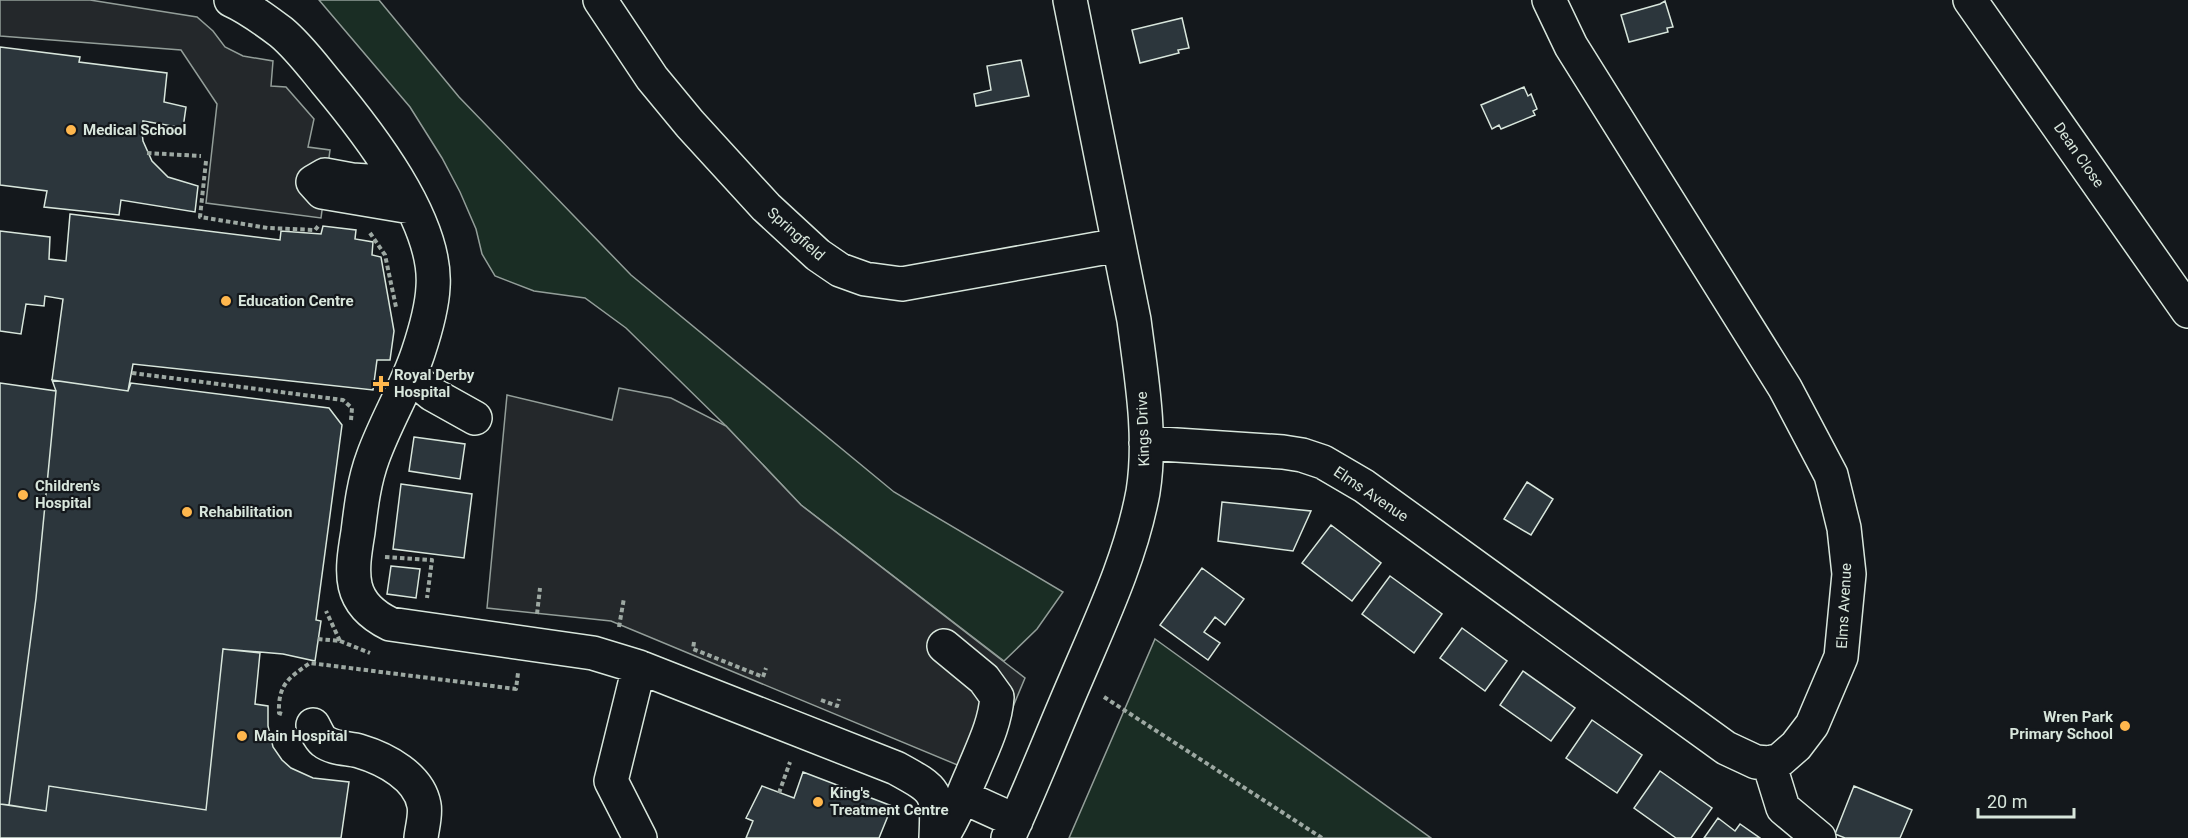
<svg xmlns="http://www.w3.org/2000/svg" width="2188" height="838" font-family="Roboto,sans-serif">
<rect width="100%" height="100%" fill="#14181c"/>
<path fill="#1a2d24" stroke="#939e99" stroke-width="1.5" d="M319,0h60l80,97 172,178 263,217 169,100 -26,37 -33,32 -203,-156 -75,-79 -100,-98 -41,-30 -51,-7 -39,-15 -13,-22 -6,-25 -16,-37 -18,-34 -32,-51z
M1155,639l276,199h-362z"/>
<path fill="#24282b" stroke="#939e99" stroke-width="1.5" d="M0,0h90l107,17 16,14 12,16 18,9 30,5 -2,25 15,1 28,32 -6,28 22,3 -9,68 -115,-15 11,-99 -36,-54 -181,-14z
M619,388l52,10 55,28 75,79 224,173 -41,98 -373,-155 -124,-13 20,-213 105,25z"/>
<path fill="#2c363c" stroke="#d8e6dc" stroke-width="1.5" d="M1665,1l8,26 -6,1 1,4 -39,10 -8,-27 39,-11z
M1182,18l7,30 -11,2 1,3 -39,10 -8,-33z
M0,47l80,10 -1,5 88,11 -3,29 22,5 -3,21 -40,-7 -1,11 1,9 9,20 16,16 30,9 -3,26 -74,-12 -2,15 -75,-8 3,-16 -47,-6z
M1021,60l8,36 -53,10 -2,-12 17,-4 -4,-24z
M1524,87l4,9 3,-2 6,15 -4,2 2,4 -34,14 -2,-4 -7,4 -11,-24z
M70,214l210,26 1,-9 40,3 2,-8 33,4 -1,9 18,3 -1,13 9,2 13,74 -4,29h-13l-4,30 -240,-26 -5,27 -76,-11 11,-81 -18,-3 -1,10 -18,-2 -5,30 -21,-3v-100l50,6 -1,22 17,2z
M52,380l76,11 3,-8 198,25 13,17 -26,195 5,1 -6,40 -32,-7 -60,-5 -17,161 -157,-24 -3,25 -37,-6 27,-207 20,-207z
M0,383l56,8 -20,207 -27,207 -9,-1z
M414,437l51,7 -5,35 -51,-8z
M1527,482l26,17 -22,36 -27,-16z
M401,484l71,10 -8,64 -71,-9z
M1222,502l89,9 -18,40 -75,-10z
M1331,525l50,38 -29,38 -50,-38z
M391,566l29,3 -4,29 -29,-4z
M1202,568l42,31 -19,26 -10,-8 -11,15 16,11 -12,17 -48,-35z
M1390,576l52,38 -28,39 -52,-39z
M1462,628l45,33 -22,30 -45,-33z
M223,649l37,4 -5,51 13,2v20l5,21 9,13 9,8 22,10 36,4 -8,56h-341v-34l46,7 3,-25 157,24z
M1523,671l52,37 -24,33 -51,-36z
M1592,720l50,35 -25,38 -51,-35z
M1660,771l52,37 -21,30h-15l-42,-30z
M803,772l89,34 -13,32h-133l7,-17 -7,-3 16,-32 32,12z
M1854,786l58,24 -12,28h-55l-10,-4z
M1718,818l17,13 5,-7 20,14h-56z"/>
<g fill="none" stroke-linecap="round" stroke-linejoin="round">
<defs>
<path id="minor" d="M231,0c18,8 34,20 50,32 17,14 31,33 45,50 41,49 112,139 107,205 -1,22 -8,45 -15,66 -12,36 -32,68 -45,104 -9,24 -12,50 -15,75 -7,42 -11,71 32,92l203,29 46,14 257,101c42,23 42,23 40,70
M600,0l52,78 38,46 76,83 52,48 22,15 25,9 37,5 217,-39
M1970,0l218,311
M399,183l-47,-3 -27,-5 -12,7 9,10 89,15
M410,376l22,18 43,24
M1146,443l137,9 19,3 21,7 41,24 362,262 30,14 13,1 11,-3 16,-14 16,-21 29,-68 8,-83 -5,-46 -13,-53 -46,-87 -214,-342 -22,-46
M639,667l-28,114 29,57
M313,725c3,5 6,13 10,16 10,8 26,7 36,10 27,8 60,26 65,54 2,10 -2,23 -3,33
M1769,763l14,45 36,30
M963,797l53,24
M941,838c14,-20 21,-42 31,-64 10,-25 23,-49 25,-77l-13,-18 -40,-33
M1008,838c24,-52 45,-106 68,-159 26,-61 55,-122 67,-187 9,-56 -2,-117 -9,-172l-64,-320"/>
</defs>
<use href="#minor" stroke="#d8e6dc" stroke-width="36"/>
<path stroke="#9da8a2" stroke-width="4" stroke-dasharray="4.5 3" stroke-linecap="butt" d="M147,153l54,3
M206,161l-6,56 68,11 47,2 5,-6
M370,233l15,22 11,52
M132,373l211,27 9,8 -1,12
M385,557l47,3 -5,38
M537,614l3,-26
M619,627l5,-29
M318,639l22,2 -14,-30
M340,641l30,12
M694,642l-1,7 70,28 3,-9
M1104,697l218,141
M821,700l16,6 2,-7
M282,714l-3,-1c-1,-28 9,-35 31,-50l206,26 2,-16
M779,793l11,-31"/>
<use href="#minor" stroke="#14181c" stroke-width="33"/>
</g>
<g fill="#ffb74d" stroke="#14181c" stroke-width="2">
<circle cx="71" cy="130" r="6"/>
<circle cx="226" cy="301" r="6"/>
<path d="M378 375h6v6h6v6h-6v6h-6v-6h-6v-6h6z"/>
<circle cx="23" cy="495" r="6"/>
<circle cx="187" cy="512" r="6"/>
<circle cx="2125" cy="726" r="6"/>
<circle cx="242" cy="736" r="6"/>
<circle cx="818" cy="802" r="6"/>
</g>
<g text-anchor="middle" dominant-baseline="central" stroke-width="4.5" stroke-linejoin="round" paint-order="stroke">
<g font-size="15" font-weight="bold" fill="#d8e6dc" stroke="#14181c" text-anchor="start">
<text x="83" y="130">Medical School</text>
<text x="238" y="301">Education Centre</text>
<text x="394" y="375">Royal Derby<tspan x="394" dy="17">Hospital</tspan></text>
<text x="35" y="486">Children's<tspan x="35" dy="17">Hospital</tspan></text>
<text x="199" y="512">Rehabilitation</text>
<text x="2113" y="717" text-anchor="end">Wren Park<tspan x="2113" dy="17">Primary School</tspan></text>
<text x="254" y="736">Main Hospital</text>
<text x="830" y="793">King's<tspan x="830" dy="17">Treatment Centre</tspan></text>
</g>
<g font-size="15" fill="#d8e6dc" stroke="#14181c">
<text transform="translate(2079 155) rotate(55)">Dean Close</text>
<text transform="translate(796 234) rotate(42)">Springfield</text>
<text transform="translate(1143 429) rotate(-92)">Kings Drive</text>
<text transform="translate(1371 494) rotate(34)">Elms Avenue</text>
<text transform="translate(1844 606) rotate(-87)">Elms Avenue</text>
</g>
</g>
<path d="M1978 808v9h96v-9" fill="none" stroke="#d8e6dc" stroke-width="3"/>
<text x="1987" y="808" font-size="18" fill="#d8e6dc" stroke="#14181c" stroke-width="4.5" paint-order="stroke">20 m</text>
</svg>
